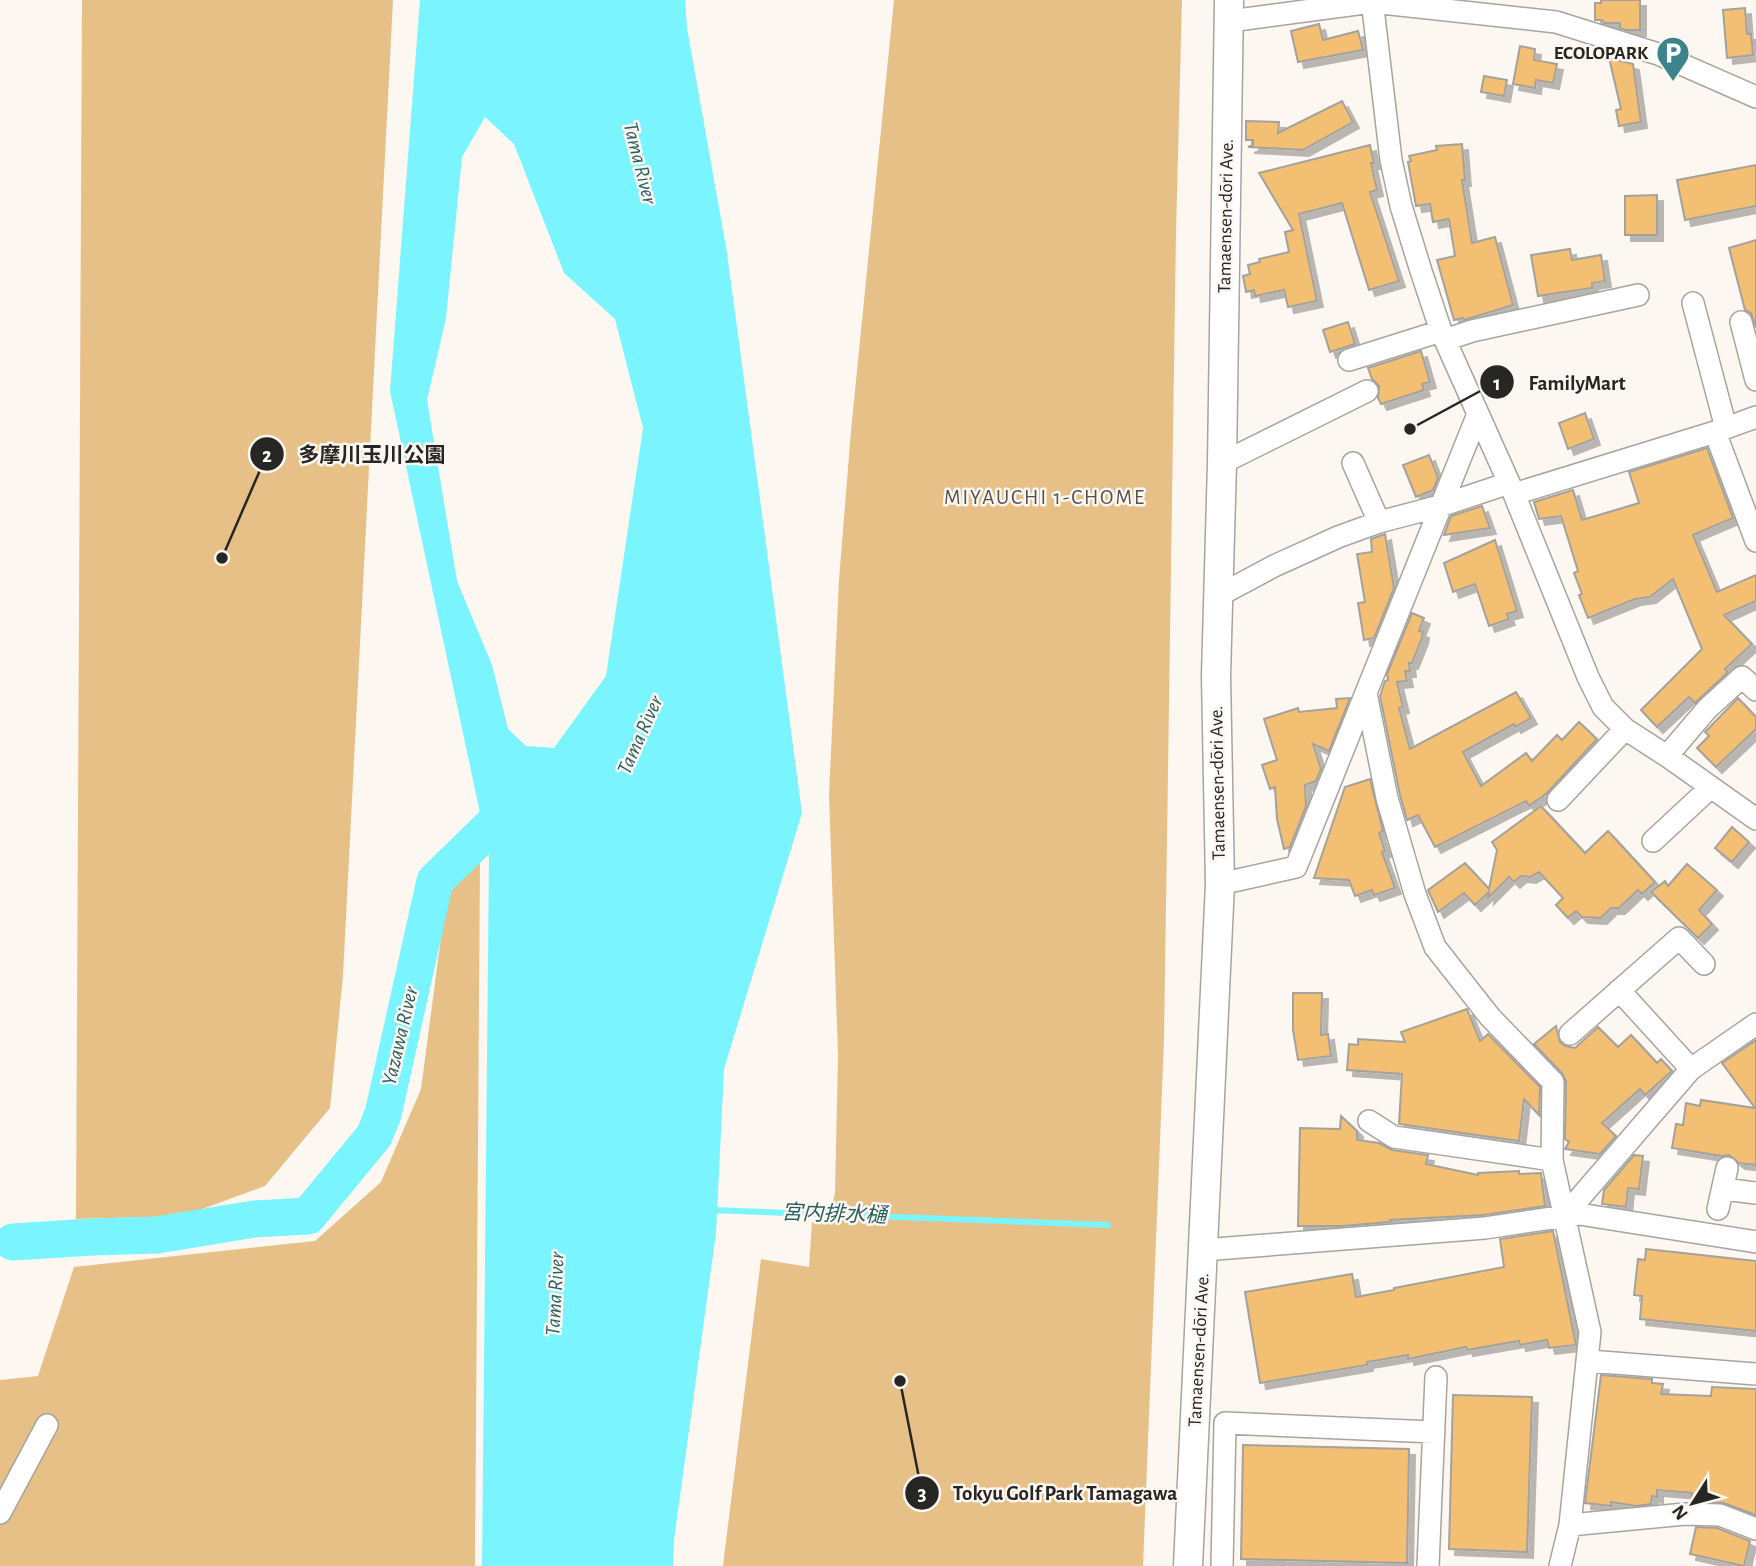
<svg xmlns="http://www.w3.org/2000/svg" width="1756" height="1566" font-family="'Alegreya Sans','Noto Sans JP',sans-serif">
<defs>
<filter id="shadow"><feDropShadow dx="6" dy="6" stdDeviation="0" flood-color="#0004"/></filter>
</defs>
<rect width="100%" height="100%" fill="#fcf7f1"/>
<path fill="#e7c087" d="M82,0h311l-50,975 -13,133 -65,78 -82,30 -107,3z
M894,0h288l-6,232 -12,808 -21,526h-420l38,-307 48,8 3,-45 16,1 7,-30 3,-138 -9,-260 10,-215 12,-149z
M471,858l9,1 -5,707h-475v-186l38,-4 36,-109 241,-26 66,-59 40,-93 26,-197z"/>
<path fill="#7af5ff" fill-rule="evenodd" d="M420,0h265l2,28 40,225 75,560 -78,256 -8,164 -42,307 -1,26h-191l7,-711 -99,-464zM485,117l29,27 50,129 51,46 28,109 -37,248 -52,72 -28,-2 -18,-17 -16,-64 -35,-84 -30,-181 19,-82 16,-161z"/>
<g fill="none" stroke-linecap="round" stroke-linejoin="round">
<path stroke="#7af5ff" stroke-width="6" d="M711,1210l397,15"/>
<path stroke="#7af5ff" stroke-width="37" d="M13,1242l79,-5 65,-2 97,-16 54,-3 66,-80 9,-22 52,-233 84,-82"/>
</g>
<path fill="#f2bf73" stroke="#a5a19c" stroke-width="2" filter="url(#shadow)" d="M1601,0h39v30h-15l-5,-2v-5h-16l-2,-3h-7v-17h6z
M1745,8l2,26h4l2,21 -26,3 -4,-48z
M1319,24l4,16 35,-9 5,19 -65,12 -7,-31z
M1520,46l15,3 -1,11 23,4 -4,19 -17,-3 -1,8 -22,-4z
M1609,58l24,6 8,58 -22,4 -3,-16 5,-1z
M1484,76l23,4 -3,16 -23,-4z
M1342,101l11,21 -50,28 -55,-3 5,-2v-5h-7v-19l33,1 -1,11z
M1462,144l3,36h-3l10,63 23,-6 18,68 -49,15 -1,-2 -9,2 -17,-60 18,-4 -6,-37 -16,3 -3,-18 -14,2 -8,-44 3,-1 -2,-5 28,-6 -1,-4z
M1370,145l4,18h-3l6,27 -7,2 29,89 -30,9 -27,-87 -43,11 18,87 -29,6 -4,-17 -29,6 -1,-6 -8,2 -3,-16 7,-2 -2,-9 12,-3 -1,-3 30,-7 -4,-20 8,-2 -34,-57z
M1756,165v41l-71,14 -8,-40z
M1657,195v40h-32v-39z
M1756,240v88l-5,-15 -6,-3 -16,-62z
M1570,249l2,11 29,-5 4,26 -13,2v5l-54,8 -7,-41z
M1348,322l7,22 -25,8 -7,-22z
M1421,351l9,31 -8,2 2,6 -43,14 -3,-6 1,-12 -7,-7 -4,-11z
M1585,413l9,26 -26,10 -9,-26z
M1707,448l26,70 -40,17 24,57 39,-17v26l-32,14 28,29 -27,25 3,3 -33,31 -6,-6 -32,30 -16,-17 61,-61 -29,-70 -23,18 -15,2 -47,19 -9,-23 3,-1 -8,-21 4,-2 -17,-55 -22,3 -5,-17 39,-12 9,30 57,-17 -10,-31z
M1429,455l9,23 -5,12 -17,7 -13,-32z
M1482,506l8,22 -46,7 7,-19z
M1385,534l9,54 -20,50 -10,2 -6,-37 7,-1 -8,-48 15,-2 -1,-13z
M1495,540l22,71 -10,3 2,5 -20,7 -14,-42 -22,8 -9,-29z
M1412,613l12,5 -5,13 4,1 -1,6 -10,25h-3l1,8h-5l2,10 -10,1 6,25 -4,1 11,41 106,-57 15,26 -16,9 -1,-3 -51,28 18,34 45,-33 6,8 25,-26 5,5 17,-18 18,17 -50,54 -18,13 -3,-5 -91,46 -17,-32 -11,5 -7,-25 -20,-99 5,-15 3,-1 -1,-6z
M1350,698l-21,53 -16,-7 8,25 -5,12 -11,4 1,21 -16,41 -6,2 -7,-30 -2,-32 -5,2 -8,-24 15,-5 -13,-41 34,-11 1,4 38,-4 -1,-9z
M1738,698l18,19v12l-40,38 -19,-19 12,-12 -4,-4z
M1370,779l13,52 -4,2 6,18 -3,1 13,36 -21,7 -2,-5 -17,6 -6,-16 -35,-2 31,-91z
M1541,806l44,47 23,-22 47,51 -13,12 -4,-4 -19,18h-8l-10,10 -19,-1 -6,-6 -8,7 -12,-13 7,-7 -24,-26 -9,5 -9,-1 -7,6 -5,-5 -21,21 1,-6 -14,13 -11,-12 -26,19 -10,-22 37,-27 24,26 8,-39 -5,-8z
M1732,827l17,15 -17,20 -17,-14z
M1687,864l30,26 -18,20 13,14 -14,14 -47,-46 14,-11 3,5z
M1293,993h29l-1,42 7,-1 3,22 -33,4 -5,-30z
M1467,1009l13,32 8,-7 52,53 -1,28 -15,-16 -5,42 -120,-17 3,-50 -55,-4 2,-26 9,1v-6l47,3 -4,-10z
M1556,1026l4,16 5,4 10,2 23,-21 20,20 13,-12 26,28 4,-4 11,12 -27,24 -5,-6 -38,34 14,13 -16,18 -35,-5 4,-7 -4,-3 1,-58 -4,-8 -28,-29z
M1756,1040v125l-17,-2 -10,-8 -7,1 -50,-8 4,-24 7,1 3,-22 14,3 1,-6 54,8 -33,-45z
M1341,1116l16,15v9l22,3 13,7 36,5 -2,9 52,11v-2l41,-2v3l22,-1 4,33 -61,9 -94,5v2l-48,4h-44l2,-98 40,1z
M1634,1155l9,1 -4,33 -11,-1 -2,19 -24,-3 2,-14z
M1553,1231l23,114 -27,3 -2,-8 -27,5 -1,-4 -52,9 -1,-3 -58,12v-4l-41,7v3l-107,18 -15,-91 107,-18 4,23 38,-7v-2l110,-21 -4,-28z
M1646,1249l110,12v70l-116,-12 2,-23 -8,-1 4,-36 7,1z
M1601,1375l51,4v4l11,1 -2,10 50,2 1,-9 44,2v126l-32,-12 -32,-2v-8l-35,-3v7l-5,-1 -1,8 -15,2 -25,-4v4l-26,-3z
M1453,1395l79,2 -5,155 -78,-3z
M1243,1445l166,4 -2,114 -166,-4z
M1696,1527l21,1 33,13 -6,25 -54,-12z"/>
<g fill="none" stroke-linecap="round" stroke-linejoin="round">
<defs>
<path id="minor" d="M1372,0l19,160 10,46 20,65 20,60 73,163 74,183 15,30 22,22 42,27 89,63
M1230,21l142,-19 184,20 102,32 98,43
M1693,303l33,125
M1741,322l15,58
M1445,340l27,-9 166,-36
M1349,360l92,-29
M1715,432l41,109
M1222,463l145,-72
M1353,463l26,59
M1514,494l201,-62 41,-15
M1218,596l56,-30 64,-29 41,-15 61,-16 69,-23
M1366,693l21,105 28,96 20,53 55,70 63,65 -1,78 38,172 -20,193 -10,41
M1667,756l40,-47 35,-32 14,13
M1558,800l67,-71
M1653,841l58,-54
M1220,884l76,-17 182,-453
M1619,990l72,79
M1570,1034l109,-96 25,26
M1369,1121l25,16 158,23
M1724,1189l32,4
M1718,1209l9,-41
M1565,1215l126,-146 65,-45
M1203,1250l282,-22 94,-14 177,28
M1589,1361l167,13
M0,1513l47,-88
M1570,1525l115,-11 35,1 36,14
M1222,1566l3,-143 209,9
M1428,1566l8,-189"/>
<path id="major" d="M1188,1566l32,-682 -4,-208 6,-213 7,-463"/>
</defs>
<use href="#minor" stroke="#a8a49e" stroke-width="24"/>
<use href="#major" stroke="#a8a49e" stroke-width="31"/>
<use href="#minor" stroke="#fff" stroke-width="21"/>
<use href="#major" stroke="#fff" stroke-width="28"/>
</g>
<defs>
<symbol id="parking-pin" viewBox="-11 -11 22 30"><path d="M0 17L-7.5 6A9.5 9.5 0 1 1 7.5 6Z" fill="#3c848a" stroke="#fcf7f1"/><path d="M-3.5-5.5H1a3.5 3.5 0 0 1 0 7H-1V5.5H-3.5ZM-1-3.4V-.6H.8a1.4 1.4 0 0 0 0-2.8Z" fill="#fff"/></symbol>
</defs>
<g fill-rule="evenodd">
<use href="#parking-pin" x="1654" y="34" width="38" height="52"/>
</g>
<g text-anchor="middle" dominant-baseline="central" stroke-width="5" stroke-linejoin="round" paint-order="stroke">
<g font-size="19" font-weight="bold" fill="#282624" stroke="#fcf7f1" text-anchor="end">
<text x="1648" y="53">ECOLOPARK</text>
</g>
<g font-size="19" fill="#282624" stroke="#fcf7f1">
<text transform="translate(1226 216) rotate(-89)">Tamaensen-dōri Ave.</text>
<text transform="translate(1218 783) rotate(-91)">Tamaensen-dōri Ave.</text>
<text transform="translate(1199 1350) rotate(-87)">Tamaensen-dōri Ave.</text>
</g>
<g font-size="21" font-style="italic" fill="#295e62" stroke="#fcf7f1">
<text transform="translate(640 163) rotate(76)">Tama River</text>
<text transform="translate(640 735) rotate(-66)">Tama River</text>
<text transform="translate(400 1036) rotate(-77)">Yazawa River</text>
<text transform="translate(834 1214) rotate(2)">宮内排水樋</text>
<text transform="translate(555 1294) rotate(-87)">Tama River</text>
</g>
<g font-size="21" letter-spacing="2" fill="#54514c" stroke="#fcf7f1">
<text x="1045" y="497">MIYAUCHI 1-CHOME</text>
</g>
</g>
<path fill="none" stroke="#282624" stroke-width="2.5" d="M1410 429L1497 382M222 558L267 454M900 1381L922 1493"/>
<g fill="#282624" stroke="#fcf7f1" stroke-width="2.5">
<circle cx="1410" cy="429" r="7"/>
<circle cx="222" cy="558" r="7"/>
<circle cx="900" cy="1381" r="7"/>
<circle cx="1497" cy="382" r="18"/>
<circle cx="267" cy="454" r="18"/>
<circle cx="922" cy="1493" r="18"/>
</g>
<g font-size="21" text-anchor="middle" font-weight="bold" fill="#fff">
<text x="1497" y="390">1</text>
<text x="267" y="462">2</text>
<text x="922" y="1500">3</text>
</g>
<g font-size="21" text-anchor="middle" font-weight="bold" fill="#282624" stroke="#fcf7f1" stroke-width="5" stroke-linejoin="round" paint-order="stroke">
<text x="1577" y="390">FamilyMart</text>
<text x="372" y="462">多摩川玉川公園</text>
<text x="1065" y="1500">Tokyu Golf Park Tamagawa</text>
</g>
<g transform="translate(1693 1503) rotate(234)" stroke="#fcf7f1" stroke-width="5" paint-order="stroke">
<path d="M0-5L12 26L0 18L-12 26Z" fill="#282624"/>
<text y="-10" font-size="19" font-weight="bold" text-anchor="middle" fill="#282624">N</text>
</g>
</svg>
